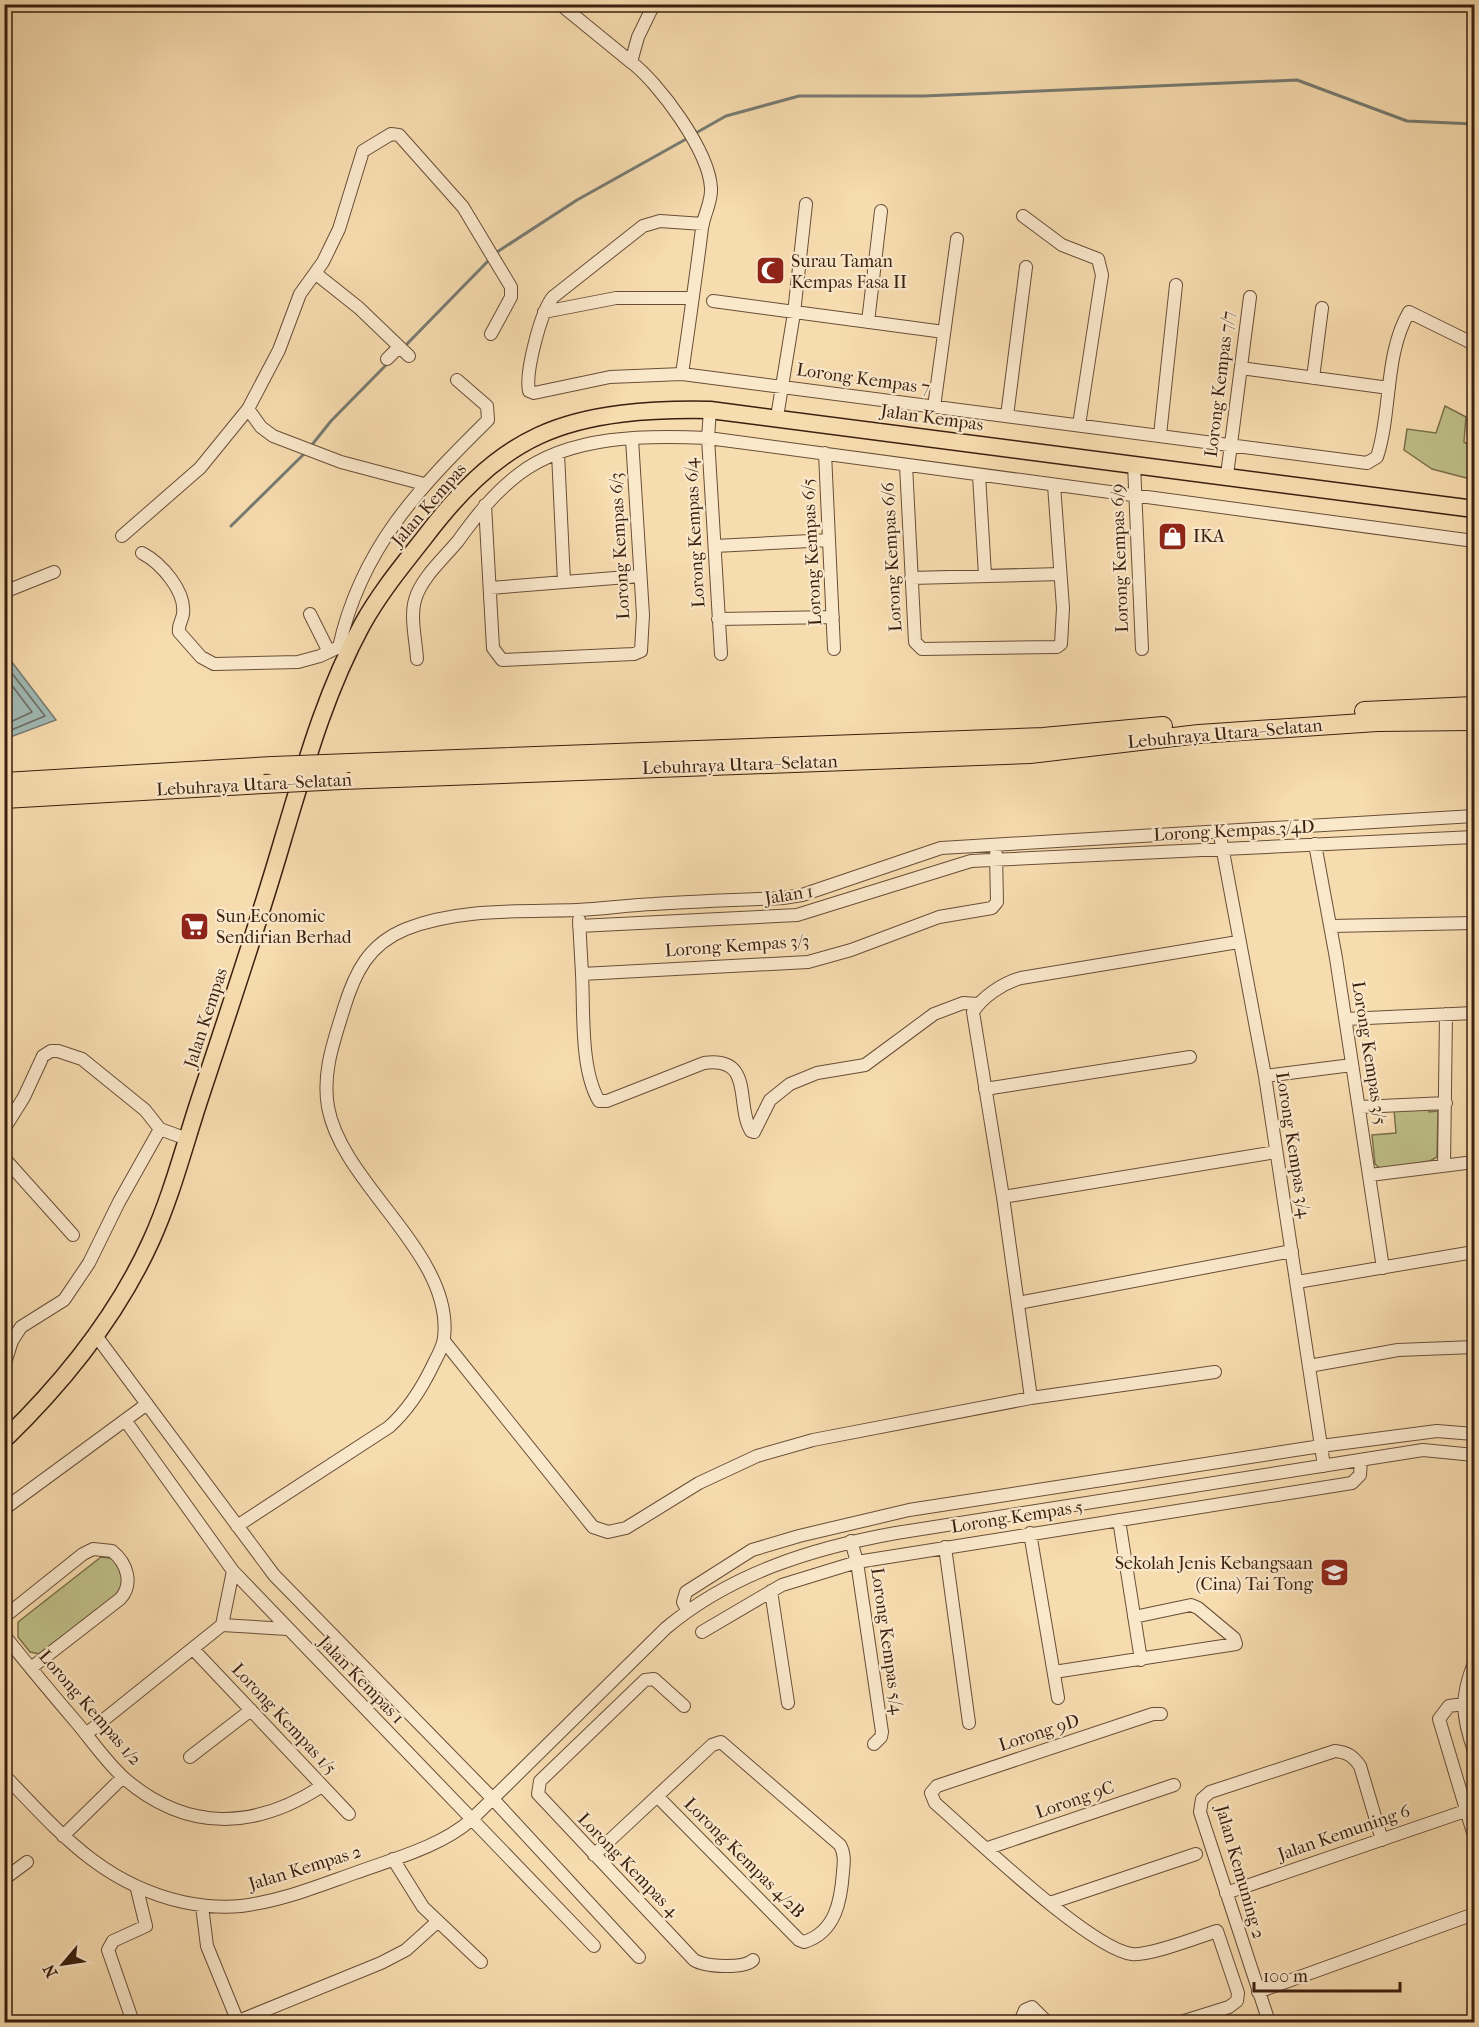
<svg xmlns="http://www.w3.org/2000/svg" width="1479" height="2027" font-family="'IM FELL French Canon',serif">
<rect width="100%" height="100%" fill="#f7dcaf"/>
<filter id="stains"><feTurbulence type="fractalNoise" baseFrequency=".00333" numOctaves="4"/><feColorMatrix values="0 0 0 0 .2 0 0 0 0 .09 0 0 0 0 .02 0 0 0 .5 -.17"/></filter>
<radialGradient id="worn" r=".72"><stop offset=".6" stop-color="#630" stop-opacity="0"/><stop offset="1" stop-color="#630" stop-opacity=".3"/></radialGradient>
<path fill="#bfc089" stroke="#7c704c" stroke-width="1.5" d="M1445,406l21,11 -2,25 10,6v32l-42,-11 -28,-19 3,-21 29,4z
M1428,1107l1,5 9,-1 -1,46 -7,4 -49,8 -6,-5 -3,-29 24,-2 -2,-23z
M101,1557l17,2 9,15 -4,16 -84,64 -9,-2 -12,-15v-15z"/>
<path fill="#a0b9b4" stroke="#777b72" stroke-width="1.5" d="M5,653l51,67 -51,19h-1z"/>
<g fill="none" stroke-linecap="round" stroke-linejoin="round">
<path stroke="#6d6c62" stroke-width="1.5" d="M4,663l41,53 -41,17
M4,675l28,37 -28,13"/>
<path stroke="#777b72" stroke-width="3" d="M694,134l32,-18 73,-20h125l373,-16 110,41 67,3
M497,252l80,-52 111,-62
M405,346l84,-86
M311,446l20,-25 57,-58
M231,526l76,-75"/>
<defs>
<path id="minor" d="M560,4l71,58
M654,4l-16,33 -7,25c28,21 78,89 80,126 1,14 -7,26 -9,40 -6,49 -13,97 -20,146
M1023,216l39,29 36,14 4,16 -23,150
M703,224l-43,-3 -17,5 -90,71c-12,14 -28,75 -24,94l5,2 76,-16 72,-3 685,89 10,-6c15,-46 7,-102 32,-145l65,32
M315,273l44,35 50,48
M713,301l231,31
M544,312l72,-14h76
M868,322l13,-111
M387,359l12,-12
M1241,368l148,20
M1313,378l9,-70
M934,407l23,-168
M248,409l13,18 12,9 68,26 83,22
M710,410l-2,28 13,216
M1007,416l19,-149
M777,417l17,-104 12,-109
M1160,435l16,-150
M558,453l6,129
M825,453l9,196
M1134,464l8,185
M906,465l9,177 7,7 135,-2 4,-3 2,-36 -9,-123
M979,475l6,100
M1227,475l23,-178
M485,505l8,143 9,12 132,-6 7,-3 2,-36 -11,-176
M122,536l78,-68 48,-59 31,-59 21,-56 23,-32 16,-33 24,-78 28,-17 8,1 64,72 48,80v10l-20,37
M715,546l114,-6
M142,553c19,10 44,38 41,61 -1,7 -5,10 -4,18l22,25 13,7 84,-2 22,-6 19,-9c22,-99 80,-159 149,-227l-1,-14 -30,-26
M911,578l149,-4
M490,588l150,-12
M4,592l50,-20
M310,614l19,38
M718,619l115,-2
M417,659c-1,-18 -7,-42 -2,-59 6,-22 29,-42 43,-59 18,-25 36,-48 61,-67 51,-39 128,-39 189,-36l766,103
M1219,830l46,246 59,390
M1315,844l21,114 47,310
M579,920l3,54 226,-12 43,-12 88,-33 53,-9 5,-6 -1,-48
M579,926l218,-11 174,-54 503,-24
M1331,926l143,-3
M582,974c2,36 -2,95 17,127h8l97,-38c51,-7 31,42 47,68l3,1 16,-32 20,-16 27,-11 48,-8 69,-51 29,-11 15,1
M1346,1019l128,-6
M1265,1076l87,-11
M985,1089l205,-32
M1360,1107l86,-4
M4,1129l20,-32 19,-41 8,-5h7l24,8 63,51 15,19 27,10
M4,1158l69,77
M1444,1166l2,-152
M1370,1175l104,-13
M1003,1197l273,-45
M1297,1282l177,-30
M1018,1303l274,-52
M97,1337l177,238 219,224 146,158
M444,1341l149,186 15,5 18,-4 73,-45 58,-27 56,-16 218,-42 184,-26
M4,1366l8,-25 9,-14 43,-27 25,-37 30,-61 41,-73
M1309,1366l89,-16 76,-3
M1031,1398l-28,-201 -30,-185c9,-15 30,-29 48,-34l217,-36
M125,1420l108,151 361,375
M4,1509l143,-105
M1119,1520l22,140
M237,1526l152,-99c19,-17 33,-39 44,-62 4,-8 10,-18 11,-27 10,-84 -102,-153 -116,-231 -6,-35 6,-66 16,-99 11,-36 25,-64 62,-79 53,-21 115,-17 171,-19 26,-1 51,-5 77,-6 43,-3 86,-4 129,-6l19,-3 139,-47 533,-32
M1030,1533l28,165
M851,1541l6,21 25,170 -1,5 -7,7
M945,1547l24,176
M771,1591l17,112
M687,1610l-4,-8 3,-10 66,-42 47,-14 110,-26 412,-64 116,-15 37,3
M4,1617l79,-63 10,-5 19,2c15,12 22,33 8,48l-89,69
M222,1625l65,4
M702,1632l80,-47 75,-23 495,-79 8,-8 1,-15
M4,1635c24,30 48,59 73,88 15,18 30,40 48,56 62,53 130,51 197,7
M193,1649l156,165
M1474,1663c-14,35 -12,53 0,88
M1054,1672l182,-28 -2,-6 -36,-30 -7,-3 -57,12
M1463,1704l-14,2 -10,13 35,117
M684,1706l-30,-27 -9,1 -105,101 -2,13 156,166c11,7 50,9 59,0
M1161,1714h-8l-216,72 -6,7 4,10c37,32 155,146 197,151 18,2 66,-17 85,-23l21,62 -1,8 -8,6 -48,15
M86,1734l136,-109 11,-54
M190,1757l61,-47
M4,1775c55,57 98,109 179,127 19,4 39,6 58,4 40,-5 77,-20 114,-33 38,-14 85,-26 116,-53l195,-192c66,-55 147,-80 230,-95l527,-83 51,5
M63,1836l60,-59
M988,1848l186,-63
M594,1855l118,-110 9,-3 119,103c5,9 4,17 3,27 -2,28 -7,60 -39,70l-5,-2 -141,-143
M393,1859l30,48 58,55
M4,1879l23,-17
M1226,1893l248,-85
M1050,1903l146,-49
M202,1906l5,40 31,76
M1258,1992l216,-78
M133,2022l-25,-72 5,-9 33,-15 -9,-37
M236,2022l145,-59 25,-13 31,-28
M1020,2022l5,-12 7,-3 15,15
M1269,2022l-69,-210 2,-13 8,-7 125,-41c12,1 18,5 25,15l22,74
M1471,2022l3,-1"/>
<path id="major" d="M4,1440c60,-58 112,-122 147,-199 21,-46 34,-98 50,-146 28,-85 57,-170 82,-256 22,-73 42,-146 79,-214 17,-31 40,-59 62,-87 31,-41 67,-80 114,-102 51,-24 116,-27 172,-26l764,99"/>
<path id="highway" d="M1364,711l110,-5
M350,763l693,-26 120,-11
M342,780l688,-26 169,-20 178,-12 97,-1
M4,782l269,-16
M4,799l260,-15"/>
</defs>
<use href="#minor" stroke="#694e37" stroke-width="14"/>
<use href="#major" stroke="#3a1f0f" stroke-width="19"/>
<use href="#highway" stroke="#3a1f0f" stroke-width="20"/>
<use href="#minor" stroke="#fae8cb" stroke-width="12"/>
<use href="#major" stroke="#f7dcaf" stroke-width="16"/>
<use href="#highway" stroke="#f7dcaf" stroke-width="18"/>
<defs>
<path id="highway-bridge" d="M273,766l77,-3
M264,784l78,-4"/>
</defs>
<use href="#highway-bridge" stroke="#3a1f0f" stroke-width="20" stroke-linecap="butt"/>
<use href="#highway-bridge" stroke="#f7dcaf" stroke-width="18"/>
</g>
<defs>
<symbol id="mosque-square" viewBox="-11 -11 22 22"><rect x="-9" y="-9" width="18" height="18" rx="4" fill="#8f2418" stroke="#fae8cb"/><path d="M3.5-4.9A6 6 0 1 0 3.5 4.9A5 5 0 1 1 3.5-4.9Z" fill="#fff"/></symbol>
<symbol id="shop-square" viewBox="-11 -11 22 22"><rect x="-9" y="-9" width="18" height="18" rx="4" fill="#8f2418" stroke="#fae8cb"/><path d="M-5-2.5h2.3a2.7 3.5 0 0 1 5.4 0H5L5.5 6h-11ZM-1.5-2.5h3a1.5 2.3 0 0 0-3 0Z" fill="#fff"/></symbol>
<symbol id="supermarket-square" viewBox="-11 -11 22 22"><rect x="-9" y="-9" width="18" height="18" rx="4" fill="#8f2418" stroke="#fae8cb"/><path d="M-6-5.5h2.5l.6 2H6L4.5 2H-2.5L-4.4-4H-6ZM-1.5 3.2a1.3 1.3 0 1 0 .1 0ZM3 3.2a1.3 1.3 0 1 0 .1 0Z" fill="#fff"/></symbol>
<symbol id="school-square" viewBox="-11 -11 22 22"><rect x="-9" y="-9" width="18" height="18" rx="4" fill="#8f2418" stroke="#fae8cb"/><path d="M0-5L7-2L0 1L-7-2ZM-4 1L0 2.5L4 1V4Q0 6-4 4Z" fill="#fff"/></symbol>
</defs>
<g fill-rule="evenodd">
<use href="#mosque-square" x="754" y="254" width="33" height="33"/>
<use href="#shop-square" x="1156" y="520" width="33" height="33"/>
<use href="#supermarket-square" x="178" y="910" width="33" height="33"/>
<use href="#school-square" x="1318" y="1556" width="33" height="33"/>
</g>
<g text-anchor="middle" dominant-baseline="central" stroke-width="4.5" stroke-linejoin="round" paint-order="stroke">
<g font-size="18" fill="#3a1f0f" stroke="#fae8cb" text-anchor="start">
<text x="791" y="261">Surau Taman<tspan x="791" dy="21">Kempas Fasa II</tspan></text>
<text x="1193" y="536">IKA</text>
<text x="216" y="916">Sun Economic<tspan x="216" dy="21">Sendirian Berhad</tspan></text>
<text x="1313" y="1563" text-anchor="end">Sekolah Jenis Kebangsaan<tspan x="1313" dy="21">(Cina) Tai Tong</tspan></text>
</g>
<g font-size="18" fill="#3a1f0f" stroke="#fae8cb">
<text transform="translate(863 379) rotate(8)">Lorong Kempas 7</text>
<text transform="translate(1220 384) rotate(-83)">Lorong Kempas 7/7</text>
<text transform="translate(932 418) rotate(8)">Jalan Kempas</text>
<text transform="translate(429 505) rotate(-49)">Jalan Kempas</text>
<text transform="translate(695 533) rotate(-93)">Lorong Kempas 6/4</text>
<text transform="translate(620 546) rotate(-93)">Lorong Kempas 6/3</text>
<text transform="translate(812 552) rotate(-93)">Lorong Kempas 6/5</text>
<text transform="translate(892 557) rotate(-93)">Lorong Kempas 6/6</text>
<text transform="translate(1120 558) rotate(-92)">Lorong Kempas 6/9</text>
<text transform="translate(1225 734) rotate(-5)">Lebuhraya Utara–Selatan</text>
<text transform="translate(740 765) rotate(-2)">Lebuhraya Utara–Selatan</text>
<text transform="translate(254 785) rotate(-3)">Lebuhraya Utara–Selatan</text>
<text transform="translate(1234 831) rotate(-3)">Lorong Kempas 3/4D</text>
<text transform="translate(789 895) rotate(-9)">Jalan 1</text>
<text transform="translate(737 946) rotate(-4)">Lorong Kempas 3/3</text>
<text transform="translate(206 1018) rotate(-72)">Jalan Kempas</text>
<text transform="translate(1369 1053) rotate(81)">Lorong Kempas 3/5</text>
<text transform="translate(1293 1145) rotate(81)">Lorong Kempas 3/4</text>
<text transform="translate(1017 1517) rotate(-9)">Lorong Kempas 5</text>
<text transform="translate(887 1641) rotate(82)">Lorong Kempas 5/4</text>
<text transform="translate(361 1680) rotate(46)">Jalan Kempas 1</text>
<text transform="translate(90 1708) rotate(49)">Lorong Kempas 1/2</text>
<text transform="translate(284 1719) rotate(47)">Lorong Kempas 1/5</text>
<text transform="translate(1039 1733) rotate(-18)">Lorong 9D</text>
<text transform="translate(1075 1800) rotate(-19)">Lorong 9C</text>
<text transform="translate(1344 1833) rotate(-19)">Jalan Kemuning 6</text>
<text transform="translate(744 1858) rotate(45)">Lorong Kempas 4/2B</text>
<text transform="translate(628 1865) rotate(46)">Lorong Kempas 4</text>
<text transform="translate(305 1868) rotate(-17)">Jalan Kempas 2</text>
<text transform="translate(1240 1872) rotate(74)">Jalan Kemuning 2</text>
</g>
</g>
<rect width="1479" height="2027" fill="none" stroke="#f7dcaf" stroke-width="24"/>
<rect x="6" y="6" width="1467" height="2015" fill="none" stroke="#3a1f0f" stroke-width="3"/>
<rect x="12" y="12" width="1455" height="2003" fill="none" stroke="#3a1f0f" stroke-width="1.5"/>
<g transform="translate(63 1964) rotate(241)" stroke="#fae8cb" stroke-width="4.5" paint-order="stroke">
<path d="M0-4.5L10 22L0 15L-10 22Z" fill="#3a1f0f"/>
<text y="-9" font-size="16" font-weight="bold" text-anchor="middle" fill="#3a1f0f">N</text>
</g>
<path d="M1254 1982v9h146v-9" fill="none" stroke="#3a1f0f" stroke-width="3"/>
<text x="1263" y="1982" font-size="18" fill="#3a1f0f" stroke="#fae8cb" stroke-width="4.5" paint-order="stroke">100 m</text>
<rect width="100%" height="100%" filter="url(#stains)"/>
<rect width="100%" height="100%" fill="url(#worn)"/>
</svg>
